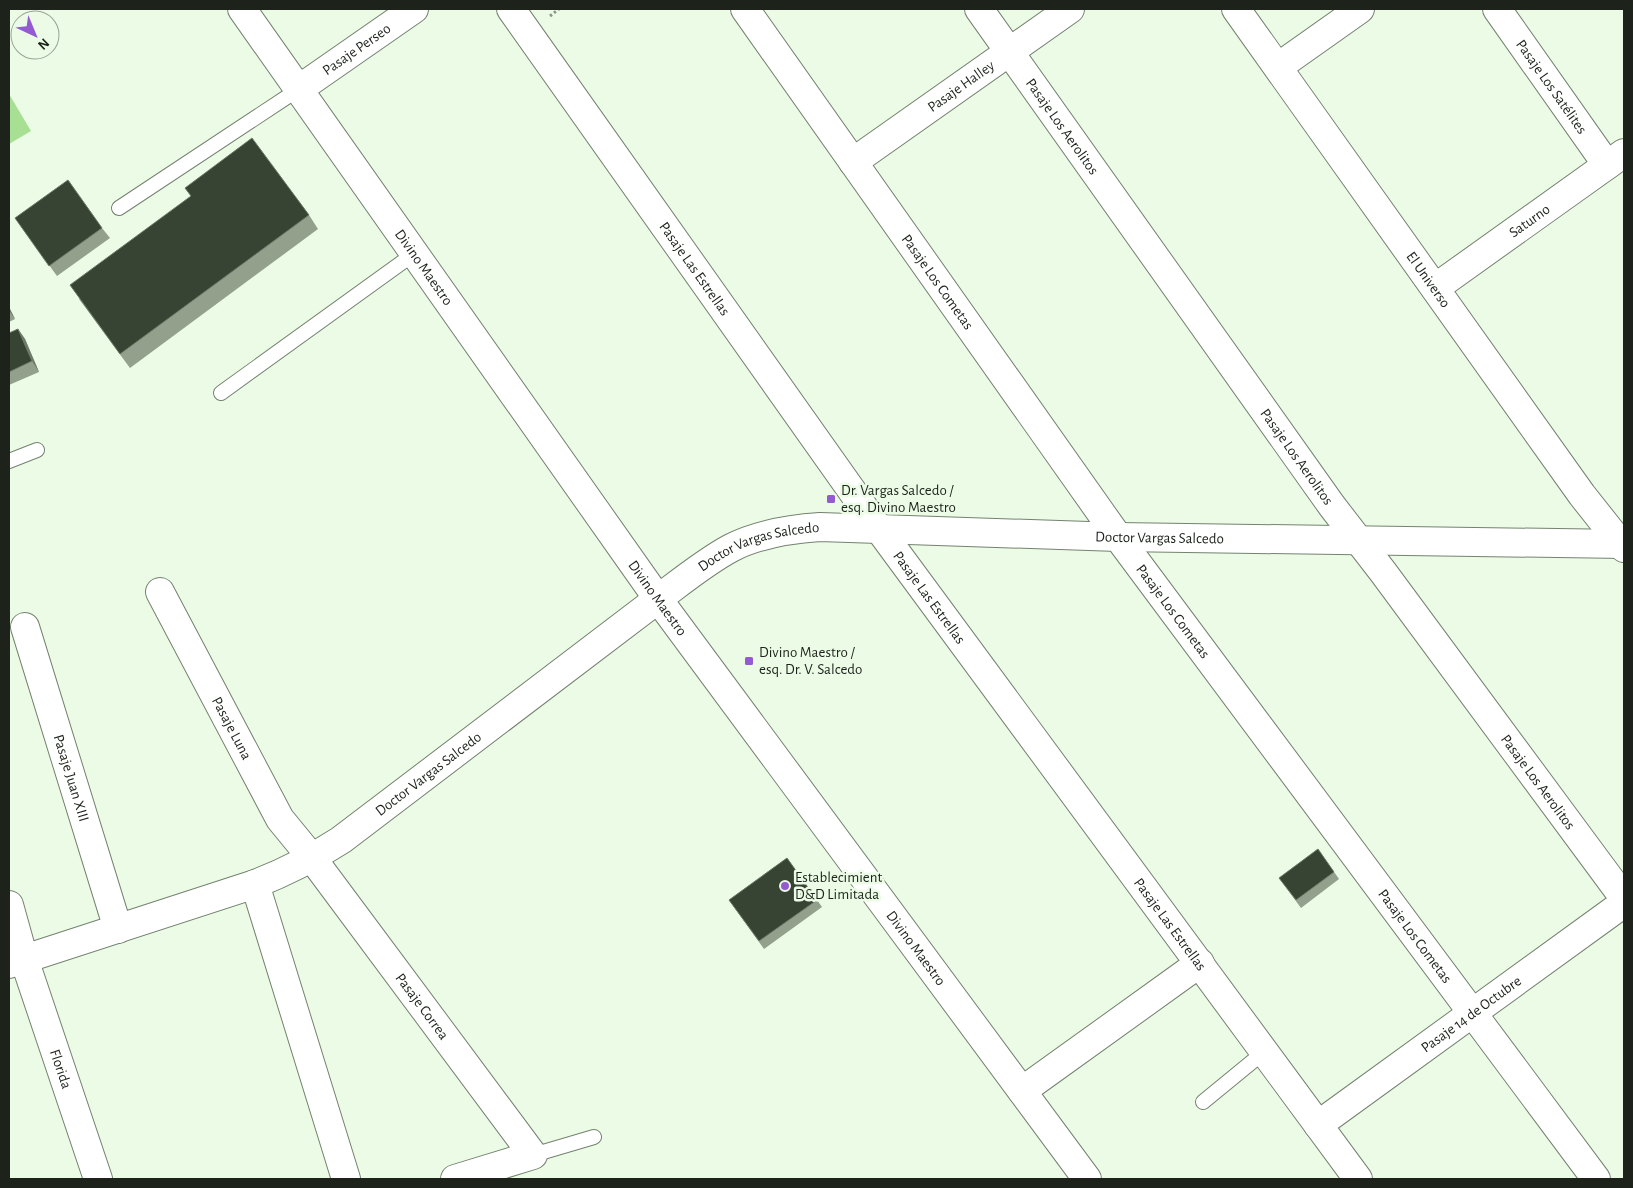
<svg xmlns="http://www.w3.org/2000/svg" width="1633" height="1188" font-family="'Alegreya Sans',sans-serif">
<rect width="100%" height="100%" fill="#ebfbe6"/>
<path fill="#a7df93" d="M9,94l22,37 -22,13z"/>
<g fill="none" stroke-linecap="round" stroke-linejoin="round">
<defs>
<path id="service" d="M119,208l180,-119
M221,393l194,-140
M9,461l28,-11
M1203,1102l61,-50
M533,1155l61,-18"/>
<g id="minor">
<path id="s1" d="M511,9l368,520 479,650"/>
<path id="s2" d="M745,9l373,528 478,642"/>
<path id="s3" d="M979,9l353,497 51,66 241,326"/>
<path id="s4" d="M1236,9l346,486 42,53"/>
<path id="s5" d="M1497,9l110,156"/>
<path d="M1278,67l82,-58"/>
<path id="s6" d="M299,89l115,-80"/>
<path id="s7" d="M853,162l217,-153"/>
<path id="s8" d="M1435,288l189,-135"/>
<path id="s9" d="M160,592l120,227 32,39 221,297 -78,24"/>
<path id="s10" d="M25,627l93,302"/>
<path d="M255,884l91,295"/>
<path id="s11" d="M9,905l15,54 74,220"/>
<path id="s12" d="M9,964l246,-80c31,-12 58,-26 86,-44l317,-241"/>
<path d="M1022,1091l178,-128"/>
<path id="s13" d="M1318,1125l306,-222"/>
</g>
<g id="tertiary">
<path id="s14" d="M242,9l416,590 429,580"/>
<path id="s15" d="M658,599c24,-18 47,-37 73,-51 27,-14 59,-19 89,-21l298,10 506,7"/>
</g>
</defs>
<use href="#service" stroke="#74826f" stroke-width="16"/>
<use href="#minor" stroke="#74826f" stroke-width="30"/>
<use href="#tertiary" stroke="#74826f" stroke-width="30"/>
<path stroke="#8c9789" stroke-width="3" stroke-dasharray="2.5 2.5" stroke-linecap="butt" d="M550,16l9,-7"/>
<use href="#service" stroke="#fff" stroke-width="14"/>
<use href="#minor" stroke="#fff" stroke-width="28"/>
<use href="#tertiary" stroke="#fff" stroke-width="28"/>
</g>
<path fill="#92a08c" d="M309,215l9,14 -188,139 -51,-69z
M15,218l87,10 8,10 -53,38z
M9,307l6,12 -6,3z
M18,329l7,10 14,33 -30,13v-52z
M1318,849l21,30 -38,29 -22,-30z
M787,858l35,49 -58,42 -35,-49z"/>
<path fill="#6e7b69" d="M9,307l6,12 -5,-7z
M18,329l7,10 14,33 -7,-11z"/>
<path fill="#384433" stroke="#6e7b69" d="M252,138l57,77 -189,139 -50,-69 121,-89 -6,-8z
M68,180l34,48 -53,38 -34,-48z
M18,329l14,32 -23,11v-39z
M1318,849l16,23 -38,28 -17,-22z
M787,858l30,42 -58,41 -30,-41z"/>
<g fill="#945ad2" stroke="#ebfbe6" stroke-width="2">
<rect x="826" y="494" width="10" height="10" rx="2.5"/>
<rect x="744" y="656" width="10" height="10" rx="2.5"/>
<circle cx="785" cy="886" r="5"/>
</g>
<g text-anchor="middle" dominant-baseline="central" stroke-width="5" stroke-linejoin="round" paint-order="stroke">
<g font-size="15" fill="#1d221b" stroke="#ebfbe6">
<text stroke="none"><textPath href="#s6" startOffset="70">Pasaje Perseo</textPath></text>
<text stroke="none"><textPath href="#s7" startOffset="132">Pasaje Halley</textPath></text>
<text stroke="none"><textPath href="#s5" startOffset="95">Pasaje Los Satélites</textPath></text>
<text stroke="none"><textPath href="#s3" startOffset="144">Pasaje Los Aerolitos</textPath></text>
<text stroke="none"><textPath href="#s8" startOffset="116">Saturno</textPath></text>
<text stroke="none"><textPath href="#s14" startOffset="316">Divino Maestro</textPath></text>
<text stroke="none"><textPath href="#s1" startOffset="318">Pasaje Las Estrellas</textPath></text>
<text stroke="none"><textPath href="#s4" startOffset="332">El Universo</textPath></text>
<text stroke="none"><textPath href="#s2" startOffset="334">Pasaje Los Cometas</textPath></text>
<text stroke="none"><textPath href="#s3" startOffset="549">Pasaje Los Aerolitos</textPath></text>
<text stroke="none"><textPath href="#s15" startOffset="521">Doctor Vargas Salcedo</textPath></text>
<text stroke="none"><textPath href="#s15" startOffset="116">Doctor Vargas Salcedo</textPath></text>
<text stroke="none"><textPath href="#s1" startOffset="722">Pasaje Las Estrellas</textPath></text>
<text stroke="none"><textPath href="#s14" startOffset="721">Divino Maestro</textPath></text>
<text stroke="none"><textPath href="#s2" startOffset="739">Pasaje Los Cometas</textPath></text>
<text stroke="none"><textPath href="#s9" startOffset="154">Pasaje Luna</textPath></text>
<text stroke="none"><textPath href="#s12" startOffset="465">Doctor Vargas Salcedo</textPath></text>
<text stroke="none"><textPath href="#s10" startOffset="158">Pasaje Juan XIII</textPath></text>
<text stroke="none"><textPath href="#s3" startOffset="954">Pasaje Los Aerolitos</textPath></text>
<text stroke="none"><textPath href="#s1" startOffset="1128">Pasaje Las Estrellas</textPath></text>
<text stroke="none"><textPath href="#s2" startOffset="1144">Pasaje Los Cometas</textPath></text>
<text stroke="none"><textPath href="#s14" startOffset="1156">Divino Maestro</textPath></text>
<text stroke="none"><textPath href="#s9" startOffset="492">Pasaje Correa</textPath></text>
<text stroke="none"><textPath href="#s13" startOffset="189">Pasaje 14 de Octubre</textPath></text>
<text stroke="none"><textPath href="#s11" startOffset="172">Florida</textPath></text>
</g>
<g font-size="15" fill="#1d221b" stroke="#ebfbe6" text-anchor="start">
<text x="841" y="490">Dr. Vargas Salcedo /<tspan x="841" dy="17">esq. Divino Maestro</tspan></text>
<text x="759" y="652">Divino Maestro /<tspan x="759" dy="17">esq. Dr. V. Salcedo</tspan></text>
<text x="795" y="877">Establecimient<tspan x="795" dy="17">D&amp;D Limitada</tspan></text>
</g>
</g>
<rect width="1633" height="1188" fill="none" stroke="#1d221b" stroke-width="20"/>
<g transform="translate(35 35) rotate(136)"><circle r="24" fill="#ebfbe6" stroke="#99a495"/>
<path d="M0-4L9 19L0 12L-9 19Z" fill="#945ad2"/>
<text y="-8" font-size="14" font-weight="bold" text-anchor="middle" fill="#1d221b">N</text>
</g>
</svg>
